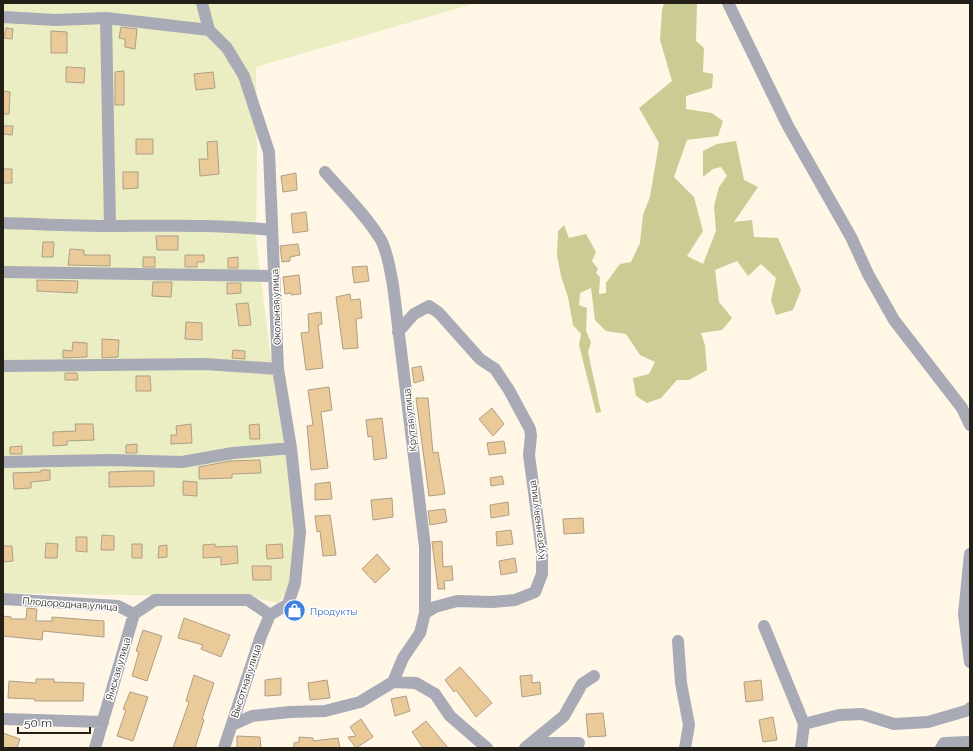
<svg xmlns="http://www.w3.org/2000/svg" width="973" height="751" font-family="Raleway,sans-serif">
<rect width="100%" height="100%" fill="#fff6e6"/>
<path fill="#ebedc2" d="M3,3h473l-220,64 1,96 -1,76 17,136 22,132 -3,78 -14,18 -26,-6 -249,-4z"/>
<path fill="#cacc94" d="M664,3h33l-1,38 8,7 -1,24 10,2 -1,14 -26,8v13l26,4 11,8 -5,15 -31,4 -13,37 20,20 9,34 -16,25 16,8 13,-33 -2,-25 5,-19 8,-11 -6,-9 -8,2 -10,8v-26l14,-7 19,-3 8,39 14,7 -24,35 18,-2 2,17 24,1 23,52 -8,20 -17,5 -5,-15 5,-22 -15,-14 -13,12 -11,-15 -22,9 4,32 13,16 -10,12 -21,3 4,12 2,25 -18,10h-12l-16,18 -14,5 -11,-7 -3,-18 16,-4 6,-12 -15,-7 -14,-21 -20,-3 -11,-11 -4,-32 -11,5 -1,12 8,3 -1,23 5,11 -3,10 13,60 -5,1 -17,-68 2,-11 -8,-9 -5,-28 -7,-21 -4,-21 1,-24 6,-6 5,13 17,-4 10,18 -4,9 6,8 -2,4 4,4 -1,17 7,-1v-10l14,-19 11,-2 9,-19 3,-28 7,-18 9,-54 -20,-35 33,-27 -12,-41 2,-30z"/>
<path fill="#e9ca98" stroke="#ae9f87" d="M121,27l16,2 -2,20 -10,-2v-8l-6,-1z
M6,28l7,1 -1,10 -8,-1z
M51,31l16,1v21h-16z
M66,67l19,1 -1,15 -18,-1z
M124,71v34h-9v-33z
M213,72l2,16 -19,2 -2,-16z
M3,91l7,1 -1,22h-6z
M3,126h10l-1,9 -9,-1z
M136,139h17v15h-17z
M217,141l2,33 -19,2 -1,-17h9l-1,-17z
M3,169h9v14h-9z
M123,172h15v16l-15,1z
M296,173l1,17 -14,2 -2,-16z
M306,212l2,19 -15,2 -2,-19z
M156,236h22v14h-21z
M43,242h11l-1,15h-11z
M298,244l2,11 -10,2v4l-8,1 -2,-16z
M70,249l14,1v5h26v11l-42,-1z
M185,255h19v7h-7v5h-12z
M143,257h12v10h-12z
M238,257v11h-10v-10z
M367,266l2,15 -15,2 -2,-16z
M299,275l2,19 -10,1v-2l-6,1 -2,-17z
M37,280l41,1 -1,12 -40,-2z
M153,282h19l-1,15 -19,-1z
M227,283h14v10l-14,1z
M350,294l1,6 9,-1 2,19 -6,1 2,29 -15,1 -7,-52z
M248,303l3,22 -12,1 -3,-22z
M321,312l1,12 -4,1 5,43 -17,2 -5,-37 8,-1 -1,-18z
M186,322l16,1v17l-17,-1z
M102,339l17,1 -1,17 -16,1z
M73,342l14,1v14l-24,1v-8l9,1z
M233,350l12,1v8l-13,-1z
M421,366l3,14 -10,3 -2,-15z
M65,373h12l1,7h-13z
M136,376h14l1,15h-15z
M329,387l3,23 -11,2 7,56 -17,2 -4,-44 6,-1 -5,-35z
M416,398h12l5,55 5,-1 7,42 -16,2z
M492,408l12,16 -11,12 -14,-17z
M382,418l5,40 -13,2 -2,-24 -4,1 -2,-17z
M75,424h18l1,16 -27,1v4l-14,1v-14l23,-1z
M191,424l1,19 -21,1v-9h6l-1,-9z
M259,424l1,15h-10l-1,-14z
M504,441l2,12 -17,2 -2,-12z
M137,444v9h-11v-8z
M22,446v8h-12v-7z
M260,460l1,13 -29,1v4l-33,1v-12l31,-6z
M41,470h9v10l-19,2v6l-17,1 -1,-16 28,-1z
M135,471h19v15l-45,1v-15z
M502,476l2,8 -13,2 -1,-8z
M183,481l14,1v14l-14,-1z
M330,482l2,17 -17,1v-16z
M392,498l1,19 -20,3 -2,-20z
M508,502l1,13 -18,3 -1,-13z
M445,509l2,13 -17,3 -2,-14z
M330,515l6,40 -13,1 -3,-25 -3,1 -2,-16z
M583,518l1,15 -20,1 -1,-15z
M511,530l2,14 -16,2 -1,-14z
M102,535l12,1v14h-13z
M76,537h11v15l-11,-1z
M442,541l1,26 9,-1 1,14 -9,1 1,8h-7l-6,-47z
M46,543l12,1 -1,14h-12z
M132,544h10v14h-10z
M215,544v3l22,-1 1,17 -17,2v-8l-18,1v-13z
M282,544l1,14 -16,1 -1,-14z
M167,545v12l-9,1 1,-12z
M3,546h9l1,15 -10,1z
M377,554l13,15 -15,14 -13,-14z
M515,558l2,14 -16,3 -2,-14z
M252,566h19v14h-18z
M27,608l10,1 -1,12h16v-4l52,4v16l-61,-6 -1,9 -39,-4v-20l8,1v2h15z
M184,618l46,17 -9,22 -20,-8 2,-4 -25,-7z
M143,630l19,6 -15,45 -15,-5 7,-24 -3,-1z
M460,667l32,36 -16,14 -20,-27 -2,2 -9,-12z
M194,675l20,8 -12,36 2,1 -9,28h-22l16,-46 -3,-1z
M532,675v8l8,-1 1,12 -19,3 -2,-21z
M281,678v17l-16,1v-16z
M36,679h18v3l30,1 -1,18h-48v-2l-27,-1 1,-17 27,2z
M327,680l3,18 -20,2 -2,-17z
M761,680l2,20 -17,2 -2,-20z
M130,692l18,5 -15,44 -16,-5 9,-26 -3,-1z
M406,696l4,15 -15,5 -4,-17z
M603,713l3,23 -18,1 -2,-23z
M773,717l4,23 -14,2 -4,-22z
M361,719l12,18 -17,11 -8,-11 8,-1 -6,-9z
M426,721l22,27h-25l-11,-16z
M3,733l17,6 -3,9h-14z
M237,736l23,1 1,11h-24z
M299,737l14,1v3l25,-3 2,10h-46v-5l5,-1z"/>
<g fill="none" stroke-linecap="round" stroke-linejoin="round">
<path stroke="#a8aab6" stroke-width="12" d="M202,3l7,27 18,18 17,28 25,76 9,217 13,79 9,84 -5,51 -7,21 -18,11
M728,3l60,123 63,111 17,37 26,46 68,88 8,17
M3,17l52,3 51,-2 103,12
M106,18l4,208
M325,172c19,22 41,43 56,68 7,13 9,30 12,45l32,262v66l-5,20 -17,25 -10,24
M3,223c36,1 71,3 107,3 54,0 107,-2 161,4
M3,272l271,4
M398,332l16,-18 15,-8 10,7 41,46 15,10 14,21 21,39 1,7 -2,19 13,96v23l-7,18 -20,8 -23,2 -35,-1 -22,6 -10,6
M3,366l202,-2 73,5
M3,462l107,-2 72,2 51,-9 58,-5
M970,554l-6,60 6,48
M3,599l115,7 16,8 21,-14h93l22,15
M764,626l40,98 -3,24
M678,641l3,42 8,42 -4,23
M3,719l100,3
M804,724l35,-9 23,-1 32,10 34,-2 41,-12 1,-2
M232,725l20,-9 38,-4 35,-1 35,-9 33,-20 23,1 19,11 15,22 37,32
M532,743h47
M95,748l39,-134
M224,748l37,-112 9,-21
M525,748l39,-32 18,-32 12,-8
M941,748l3,-5 23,-1 3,3"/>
</g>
<defs>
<symbol id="shop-disc" viewBox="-11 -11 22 22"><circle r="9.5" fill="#3f7fe0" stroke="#fff"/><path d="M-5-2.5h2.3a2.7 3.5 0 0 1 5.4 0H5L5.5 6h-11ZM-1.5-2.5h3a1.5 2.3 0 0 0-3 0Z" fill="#fff"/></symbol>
</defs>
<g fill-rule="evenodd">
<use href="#shop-disc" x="282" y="598" width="25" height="25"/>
</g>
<g text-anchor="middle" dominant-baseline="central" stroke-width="3" stroke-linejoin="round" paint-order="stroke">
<g font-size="10" fill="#241f16" stroke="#fff">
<text transform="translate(276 307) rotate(-92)">Окольная улица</text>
<text transform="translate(410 420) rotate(-96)">Крутая улица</text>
<text transform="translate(537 520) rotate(-97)">Курганная улица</text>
<text transform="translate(70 604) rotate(4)">Плодородная улица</text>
<text transform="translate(118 669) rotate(-74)">Ямская улица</text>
<text transform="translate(246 681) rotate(-72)">Высотная улица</text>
</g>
<g font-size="10" fill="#366cbe" stroke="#fff" text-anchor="start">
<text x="310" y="611">Продукты</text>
</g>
</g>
<rect width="973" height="751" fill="none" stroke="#241f16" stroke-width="8"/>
<path d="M18 727v6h72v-6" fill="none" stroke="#241f16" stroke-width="2"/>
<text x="24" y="727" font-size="12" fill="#241f16" stroke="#ffffff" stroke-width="3" paint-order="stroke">50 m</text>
</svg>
